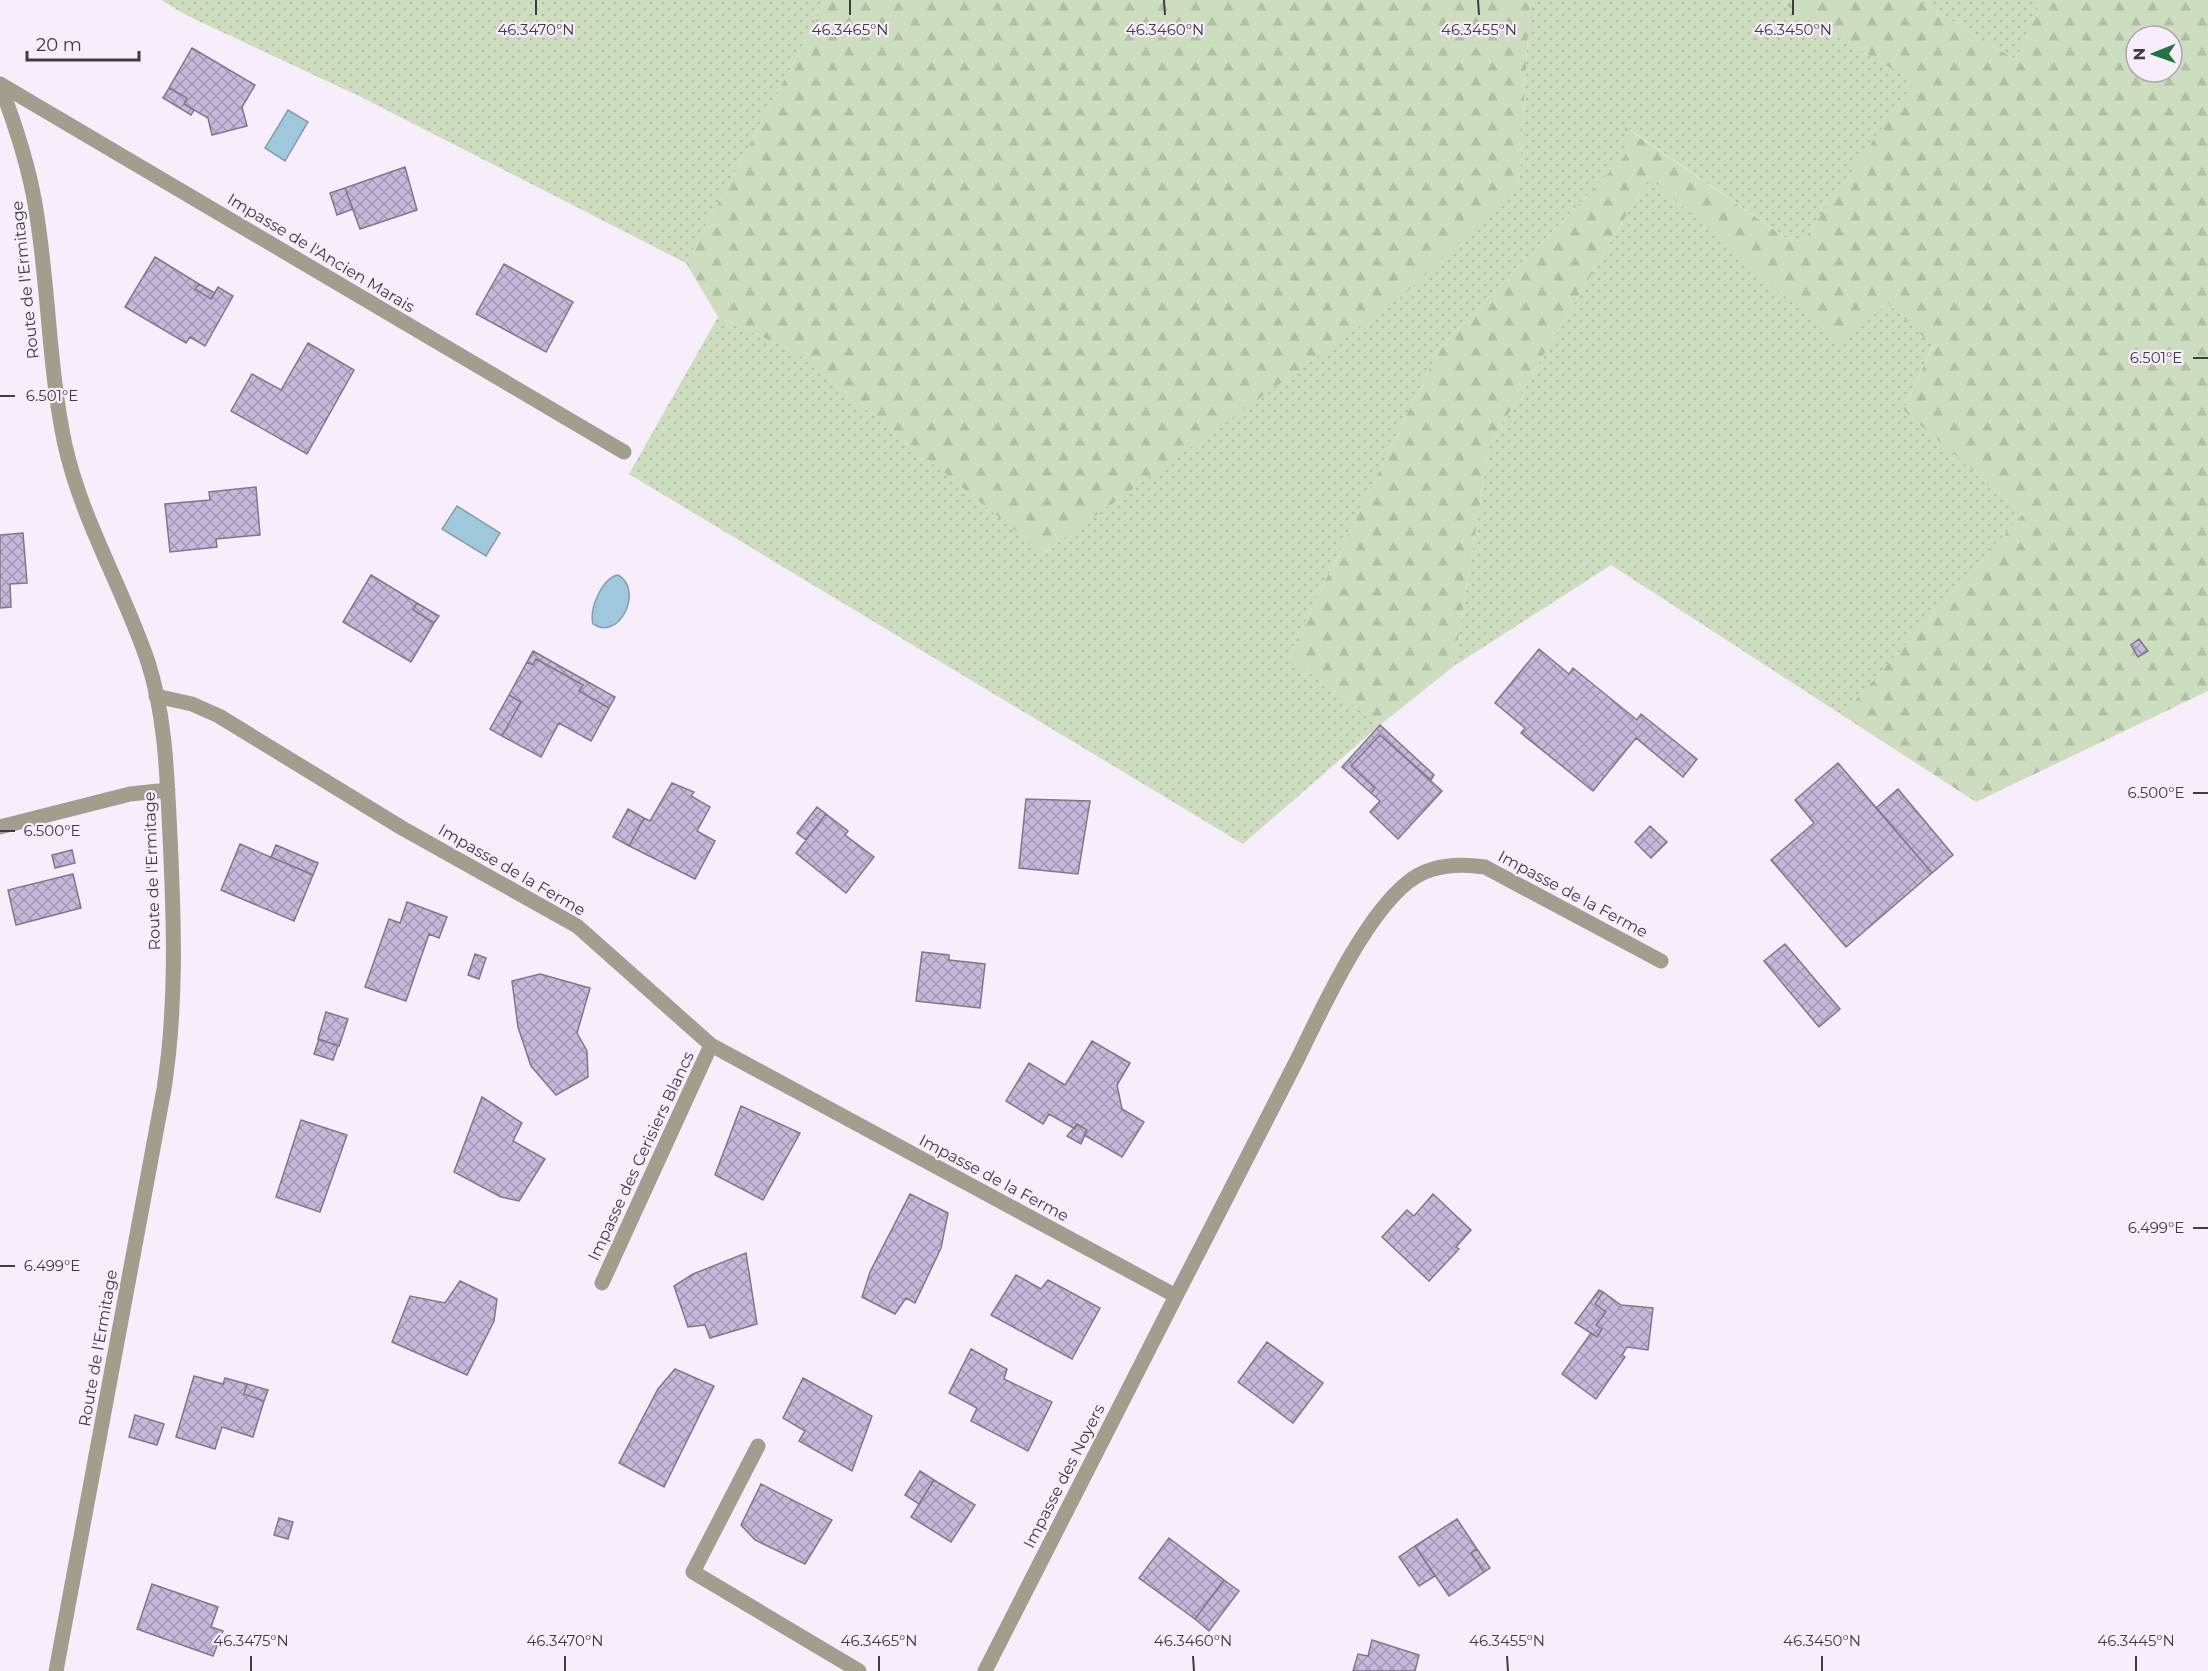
<svg xmlns="http://www.w3.org/2000/svg" width="2208" height="1671" font-family="Montserrat,sans-serif">
<defs>
<pattern id="grass-dots" width="8" height="8" patternUnits="userSpaceOnUse" patternTransform="scale(1.5)"><rect width="8" height="8" fill="#cdddbf"/><path d="M2 2h.1M6 6h.1" fill="none" stroke="#b1bfa5" stroke-width="1.8" stroke-linecap="round"/></pattern>
<pattern id="forest-firs" width="22" height="20" patternUnits="userSpaceOnUse" patternTransform="scale(1.5)"><rect width="22" height="20" fill="#cdddbf"/><path d="M5 1l3.5 6h-7zM16 11l3.5 6h-7z" fill="#b1bfa5"/></pattern>
<pattern id="building-cross-hatch" width="8" height="8" patternUnits="userSpaceOnUse" patternTransform="scale(1.5)"><rect width="8" height="8" fill="#c6b7db"/><path d="M0 0l8 8M0 8l8-8" fill="none" stroke="#a296b3"/></pattern>
</defs>
<rect width="100%" height="100%" fill="#f7edfb"/>
<path fill="url(#grass-dots)" d="M161,0h666l-141,263 -325,-166 -173,-81z
M1530,0h247l138,82 -116,165 -173,-120 -1,29 -186,193 -151,308 92,68 -137,119 -614,-370 89,-157 76,34 250,202 475,-365z
M1918,0h124l-26,60z
M1649,177l190,166 49,-40 45,42 -30,65 120,104 -181,201 -231,-150 -157,101 35,-219z"/>
<path fill="url(#forest-firs)" fill-rule="evenodd" d="M827,0h703l-11,188 -118,109 -358,256 -249,-202 -76,-34 -32,-54z
M1777,0h141l98,60 26,-60h166v691l-232,111 -134,-87 181,-201 -120,-104 30,-64 -45,-43 -49,41 -190,-167 -160,270 -35,219 -74,59 -92,-68 151,-308 186,-193v-29l174,120 115,-165zM2136,36h36v36h-36z"/>
<path fill="#a0c8dd" stroke="#839eae" stroke-width="1.5" d="M288,110l20,12 -23,39 -20,-13z
M457,506l43,27 -14,23 -44,-27z
M618,575c26,14 2,67 -25,49 -4,-15 9,-46 25,-49z"/>
<path fill="url(#building-cross-hatch)" stroke="#7f7987" stroke-width="1.5" d="M192,48l63,37 -13,22 5,19 -35,9 -4,-17 -24,-14 3,-6 -18,-10z
M169,88l18,10 -3,6 10,6 -3,5 -28,-17z
M405,167l12,43 -57,19 -15,-41z
M345,188l8,21 -16,6 -7,-22z
M155,257l44,27 -4,5 16,10 7,-12 15,9 -28,50 -15,-9 -4,6 -61,-36z
M504,264l69,38 -27,50 -70,-38z
M199,284l16,9 -4,6 -16,-10z
M308,343l46,27 -47,84 -76,-43 21,-37 29,16z
M256,487l4,48 -44,4 1,8 -47,5 -5,-48 45,-4 -1,-8z
M23,533l4,50 -17,1 1,23 -11,1v-73z
M371,575l46,28 -4,7 21,13 -23,39 -68,-40z
M417,603l22,13 -5,7 -21,-13z
M2139,639l9,12 -10,6 -7,-12z
M1539,649l30,25 4,-6 64,52 4,-6 56,45 -14,18 -47,-39 -43,53 -72,-58 4,-5 -30,-25z
M533,651l82,46 -6,11 -30,-17 4,-6 -47,-26 -3,6 -6,-3z
M536,659l47,26 -4,6 30,17 -18,33 -32,-18 -18,34 -39,-21 19,-34 -12,-7 18,-33 6,3z
M509,695l12,7 -19,34 -12,-7z
M1380,725l54,50 -3,5 -51,-45 -29,31 24,22 -4,5 -29,-26z
M1380,735l62,56 -44,48 -28,-27 10,-11 -9,-8 4,-5 -24,-22z
M1838,763l94,110 -86,74 -75,-87 43,-37 -19,-23z
M672,783l22,9 -3,4 19,11 -13,24 18,10 -20,38 -66,-33 15,-28 6,3z
M1898,789l55,66 -21,18 -56,-65z
M1026,799l64,2 -12,73 -59,-6z
M817,807l9,7 -20,26 -9,-7z
M628,809l16,9 -15,28 -16,-9z
M826,814l22,17 -3,4 29,22 -28,36 -50,-40z
M1650,826l17,16 -16,16 -16,-16z
M240,844l73,31 -19,46 -73,-31z
M276,845l42,18 -5,12 -42,-18z
M72,850l3,13 -20,5 -3,-13z
M73,874l8,34 -65,17 -8,-35z
M407,902l40,15 -8,21 -10,-4 -23,67 -41,-14 24,-68 11,4z
M1785,944l55,65 -21,18 -55,-66z
M922,952l27,3v5l36,4 -5,44 -64,-7z
M475,954l11,4 -7,21 -11,-4z
M540,974l50,14 -13,45 10,18 1,26 -32,18 -25,-29 -13,-39 -6,-46z
M326,1012l22,7 -9,27 -21,-7z
M319,1039l19,7 -5,14 -19,-6z
M1092,1041l38,22 -13,22 5,24 22,13 -22,35 -38,-22 3,-5 -10,-6 -2,5 -26,-15 -6,10 -37,-23 23,-38 36,22z
M482,1097l40,26 -9,18 32,18 -26,42 -18,-4 -47,-25z
M741,1106l59,27 -37,67 -48,-25z
M301,1120l46,15 -27,77 -44,-15z
M1077,1124l10,6 -6,14 -14,-8z
M910,1194l38,19 -7,35 -26,55 -9,-5 -11,16 -33,-17 8,-25z
M1433,1194l38,36 -15,17 3,2 -30,32 -47,-44 25,-27 7,6z
M746,1253l11,71 -47,14 -5,-13 -17,2 -14,-41 19,-12z
M1016,1275l25,14 7,-9 52,28 -28,51 -81,-44z
M460,1281l37,18 -3,22 -27,54 -75,-33 18,-46 35,7z
M1599,1290l4,2 -8,12 11,8 -10,13 6,4 -5,8 -22,-14z
M1603,1292l18,13 32,3 -5,42 -21,-3 -5,8 3,2 -29,42 -34,-25 29,-41 6,4 5,-8 -6,-4 10,-13 -11,-8z
M1267,1342l56,41 -30,40 -55,-41z
M971,1349l36,20 -3,10 48,23 -24,49 -57,-30 6,-13 -28,-15z
M675,1369l39,17 -50,101 -45,-24 39,-74z
M194,1376l29,8 2,-6 22,6 -3,10 20,7 -11,36 -31,-10 -7,22 -39,-12z
M803,1378l69,38 -20,55 -53,-30 6,-10 -22,-13z
M247,1384l21,6 -4,11 -20,-7z
M135,1415l29,9 -7,21 -28,-8z
M920,1471l14,9 -15,24 -14,-9z
M934,1480l41,25 -24,37 -40,-25z
M761,1484l71,36 -27,44 -50,-24 -14,-15z
M279,1518l14,4 -5,17 -14,-4z
M1457,1519l20,30 -6,4 13,19 -35,24 -34,-50z
M1169,1538l55,42 -29,39 -56,-41z
M1415,1546l20,30 -16,10 -20,-29z
M1477,1549l13,19 -6,4 -13,-19z
M1224,1580l15,11 -30,40 -14,-12z
M152,1584l66,23 -7,20 12,4 -10,25 -76,-27z
M1372,1640l47,15 -4,16h-62l5,-17 10,2z"/>
<g fill="none" stroke-linecap="round" stroke-linejoin="round">
<path stroke="#a39d8d" stroke-width="15" d="M0,84l624,368
M0,85c15,39 28,78 35,119 14,80 13,161 30,241 17,76 58,143 83,217 18,56 19,116 22,174 4,85 7,169 -6,253l-108,582
M156,696l36,8 27,12 183,112 175,98 134,119 465,251c41,-79 81,-158 122,-238 25,-51 66,-141 110,-176 22,-18 50,-19 77,-15l176,94
M0,827l130,-33 38,-4
M602,1283l109,-238
M758,1446l-65,126 166,99
M985,1671l191,-375"/>
</g>
<path fill="none" stroke="#3f3b40" stroke-width="2" d="M536,0v15M850,0v15M1164,0l1,15M1478,0l1,15M1793,0v15M2193,358h15M0,396h15M2193,793h15M0,831h15M2193,1228h15M0,1266h15M251,1656v15M565,1656v15M879,1656v15M1193,1656l1,15M1507,1656l1,15M1822,1656v15M2136,1656v15"/>
<g text-anchor="middle" dominant-baseline="central" stroke-width="4.5" stroke-linejoin="round" paint-order="stroke">
<g font-size="16" fill="#3f3b40" stroke="#f7edfb">
<text transform="translate(321 253) rotate(31)">Impasse de l'Ancien Marais</text>
<text transform="translate(25 280) rotate(-96)">Route de l'Ermitage</text>
<text transform="translate(512 870) rotate(30)">Impasse de la Ferme</text>
<text transform="translate(152 871) rotate(-92)">Route de l'Ermitage</text>
<text transform="translate(1573 894) rotate(28)">Impasse de la Ferme</text>
<text transform="translate(641 1156) rotate(-65)">Impasse des Cerisiers Blancs</text>
<text transform="translate(994 1178) rotate(28)">Impasse de la Ferme</text>
<text transform="translate(98 1348) rotate(-80)">Route de l'Ermitage</text>
<text transform="translate(1064 1476) rotate(-63)">Impasse des Noyers</text>
</g>
</g>
<g font-size="15" text-anchor="middle" fill="#3f3b40" stroke="#f7edfb" stroke-width="4.5" stroke-linejoin="round" paint-order="stroke">
<text x="536" y="35">46.3470°N</text>
<text x="850" y="35">46.3465°N</text>
<text x="1165" y="35">46.3460°N</text>
<text x="1479" y="35">46.3455°N</text>
<text x="1793" y="35">46.3450°N</text>
<text x="2156" y="363">6.501°E</text>
<text x="52" y="401">6.501°E</text>
<text x="2156" y="798">6.500°E</text>
<text x="52" y="836">6.500°E</text>
<text x="2156" y="1233">6.499°E</text>
<text x="52" y="1271">6.499°E</text>
<text x="251" y="1646">46.3475°N</text>
<text x="565" y="1646">46.3470°N</text>
<text x="879" y="1646">46.3465°N</text>
<text x="1193" y="1646">46.3460°N</text>
<text x="1507" y="1646">46.3455°N</text>
<text x="1822" y="1646">46.3450°N</text>
<text x="2136" y="1646">46.3445°N</text>
</g>
<g transform="translate(2154 54) rotate(269)"><circle r="28" fill="#f7edfb" stroke="#ada6b0" stroke-width="1.5"/>
<path d="M0-4.5L10 22L0 15L-10 22Z" fill="#247242"/>
<text y="-9" font-size="16" font-weight="bold" text-anchor="middle" fill="#3f3b40">N</text>
</g>
<path d="M27 51v9h112v-9" fill="none" stroke="#3f3b40" stroke-width="3"/>
<text x="36" y="51" font-size="18" fill="#3f3b40" stroke="#f7edfb" stroke-width="4.5" paint-order="stroke">20 m</text>
</svg>
